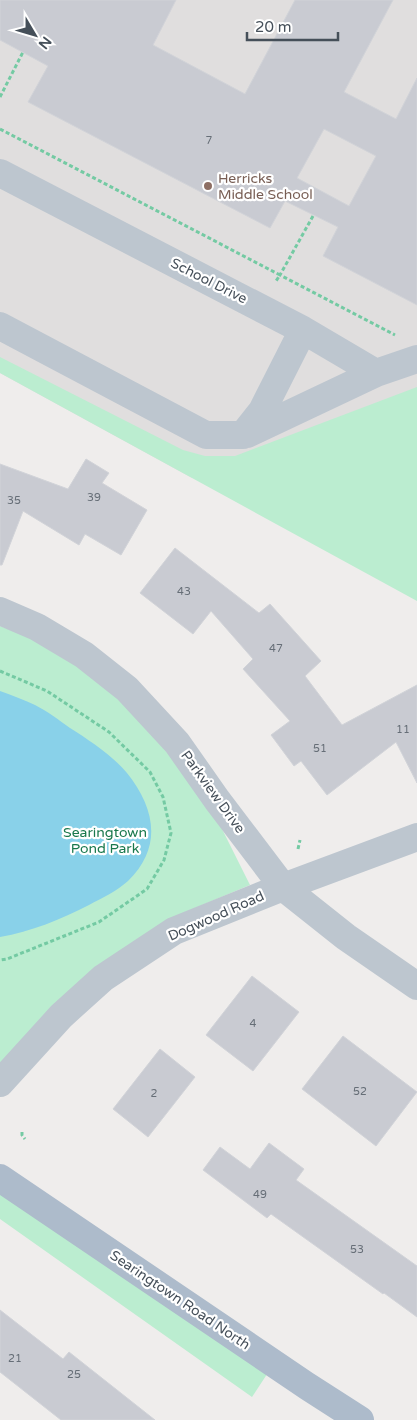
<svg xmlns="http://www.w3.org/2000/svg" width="417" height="1420" font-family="'Varela Round',sans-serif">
<rect width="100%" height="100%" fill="#efedec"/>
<path fill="#e0dede" d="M0,0h417v395l-225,83 -192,-105z"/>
<path fill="#bbedd0" d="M0,357l183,93 22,6h30l182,-69v214l-417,-228z
M0,626l46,18 71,47 51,54 45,66 37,74 -67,28 -183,164z
M0,1174l277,185 -25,38 -252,-178z"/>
<path fill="#89d1e9" d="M0,691c12,4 24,9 35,14 12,6 24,15 35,23 19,12 43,28 57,45 28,35 36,74 1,108 -11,10 -26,17 -39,24 -28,14 -58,27 -89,32z"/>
<path fill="#c9cbd2" stroke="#d1d3d8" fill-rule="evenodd" d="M0,0h176l-23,45 92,49 50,-94h98l-49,92 52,27 21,-41v227l-94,-49 15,-29 -53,-26 -15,27 -242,-126 20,-36 -48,-26zM324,129l52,27 -27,50 -52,-28z
M86,459l23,14 -7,10 45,27 -26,45 -36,-21 -6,11 -56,-34 -21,54h-2v-101l68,25z
M175,548l84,65 11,-9 51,57 -16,15 37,49 75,-40v98l-21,-41 -69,53 -26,-34 -7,5 -23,-31 19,-14 -47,-52 10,-10 -42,-48 -18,23 -53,-41z
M252,976l47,36 -46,59 -47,-36z
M343,1036l74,56 -41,54 -74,-57z
M160,1049l35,28 -47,60 -35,-28z
M269,1143l35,26 -8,11 121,86v51l-33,-24 -1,1 -112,-80 -4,4 -64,-48 17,-23 30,22z
M0,1310l63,49 6,-7 86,68h-94l-61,-48z"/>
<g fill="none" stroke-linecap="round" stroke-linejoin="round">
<path stroke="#74caa3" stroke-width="3" stroke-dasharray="4 2.5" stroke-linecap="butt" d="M0,97l23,-45
M0,129l280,146 -4,6
M313,216l-33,59 115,60
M0,671l47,20 62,41 41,40 13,25 8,36 -7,27 -17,29 -48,33 -92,37 -7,1
M298,849l2,-9
M22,1132v3l3,4"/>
<path stroke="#bdc6cf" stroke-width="28" d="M0,173l303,157 73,43
M0,326l206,109h37l19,-24 41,-81
M247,434l129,-61 41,-14
M0,611l37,16 47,28 43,34 50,54 40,57 66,87 63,50 71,49
M0,1083l61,-67 42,-38 71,-47 109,-44 134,-50"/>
<path stroke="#adbbcb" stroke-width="28" d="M0,1178l307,208 53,34"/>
</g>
<circle fill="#8d6e63" stroke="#fff" stroke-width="2" cx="208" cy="186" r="5"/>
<g text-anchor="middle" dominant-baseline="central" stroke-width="4.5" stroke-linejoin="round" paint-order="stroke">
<g font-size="11" fill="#666e77">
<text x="209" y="140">7</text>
<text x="94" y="497">39</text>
<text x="14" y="500">35</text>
<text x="184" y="591">43</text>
<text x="276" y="648">47</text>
<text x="403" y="729">11</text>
<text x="320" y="748">51</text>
<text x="253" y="1023">4</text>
<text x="360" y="1091">52</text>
<text x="154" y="1093">2</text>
<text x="260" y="1194">49</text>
<text x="357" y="1249">53</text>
<text x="15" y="1358">21</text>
<text x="74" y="1374">25</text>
</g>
<g font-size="14" fill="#785e54" stroke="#fff" text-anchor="start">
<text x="218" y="178">Herricks<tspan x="218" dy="16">Middle School</tspan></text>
</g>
<g font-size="14" fill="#454f59" stroke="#fff">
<text transform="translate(209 281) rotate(27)">School Drive</text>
<text transform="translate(213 792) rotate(54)">Parkview Drive</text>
<text transform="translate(216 916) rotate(-24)">Dogwood Road</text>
<text transform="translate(180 1300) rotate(34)">Searingtown Road North</text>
</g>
<g font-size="14" fill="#19784c" stroke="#fff">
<text x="105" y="832">Searingtown<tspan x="105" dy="16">Pond Park</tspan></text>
</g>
</g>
<g transform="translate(35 35) rotate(128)" stroke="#ffffff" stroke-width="4" paint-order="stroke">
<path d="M0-4L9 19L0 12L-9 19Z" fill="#454f59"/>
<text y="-8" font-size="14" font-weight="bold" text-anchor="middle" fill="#454f59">N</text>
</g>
<path d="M247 32v8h91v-8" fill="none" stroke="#454f59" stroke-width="2.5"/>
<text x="255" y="32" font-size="15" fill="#454f59" stroke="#ffffff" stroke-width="4" paint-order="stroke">20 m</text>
</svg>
